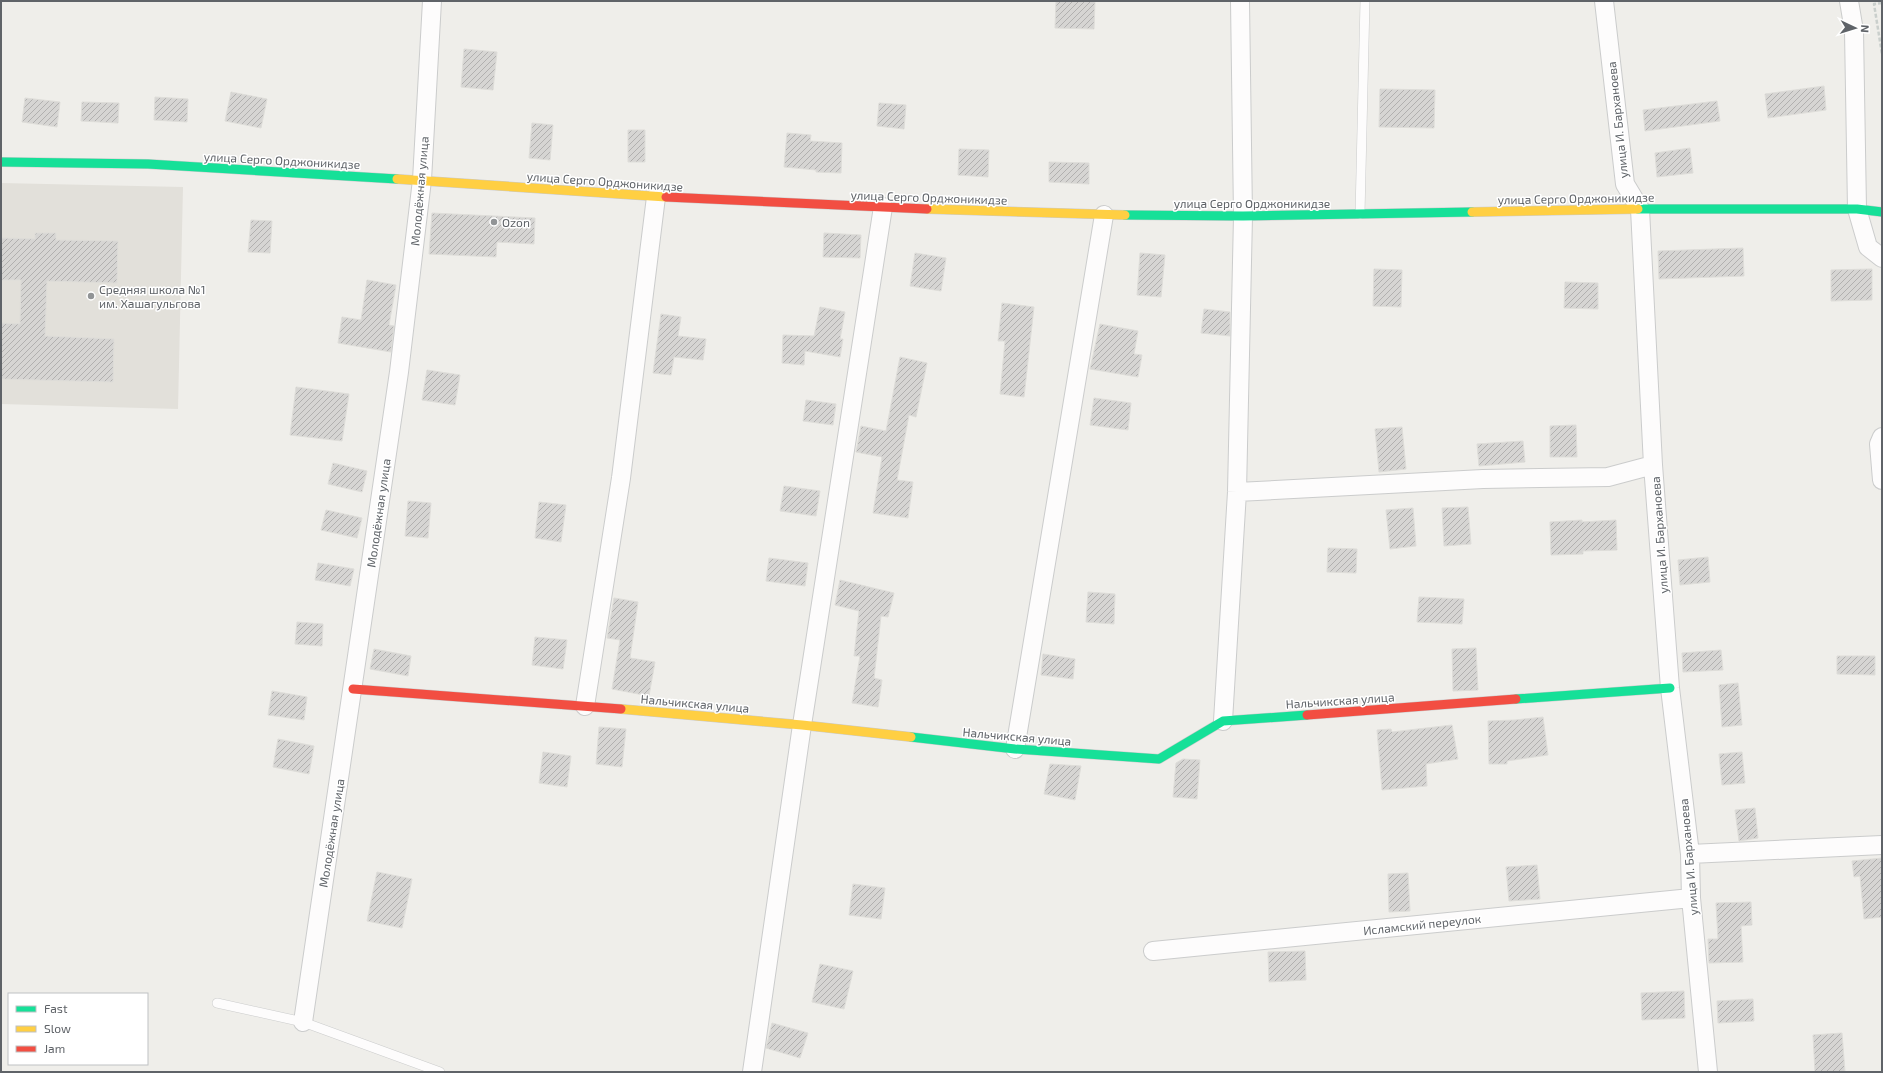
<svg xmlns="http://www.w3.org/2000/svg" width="1883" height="1073" font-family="'Exo 2',sans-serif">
<defs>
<pattern id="building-hatch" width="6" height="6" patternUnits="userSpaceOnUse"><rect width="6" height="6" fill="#d6d5d3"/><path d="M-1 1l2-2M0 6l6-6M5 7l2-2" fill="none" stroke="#b1b0af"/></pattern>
</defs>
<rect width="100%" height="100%" fill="#efeeea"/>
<path fill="#e2e0da" d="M1,183l182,4 -5,222 -177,-5z"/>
<path fill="url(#building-hatch)" stroke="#deddd9" d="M1056,1h39l-1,28 -39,-1z
M464,49l33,3 -4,38 -32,-3z
M1824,86l2,24 -58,8 -3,-24z
M1380,89l55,1 -1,38 -55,-1z
M231,92l36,7 -6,29 -36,-7z
M155,97l33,2 -1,23 -33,-2z
M25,98l35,4 -3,25 -35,-5z
M1717,101l3,20 -75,10 -2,-21z
M82,102l37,1 -1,20 -37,-2z
M879,103l27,2 -2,24 -27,-3z
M532,123l21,2 -3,35 -21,-2z
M628,130h17v32h-17z
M787,133l24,2 -1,6 32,2 -1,30 -25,-1v-2l-32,-3z
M1690,148l3,25 -36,4 -2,-24z
M959,149l30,1 -1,27 -30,-2z
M1049,162l40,1v21l-40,-2z
M432,213l103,5 -1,26 -37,-2 -1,15 -67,-3z
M251,220l21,1 -2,32 -22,-1z
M35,233h21v7l62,1 -1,42 -70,-2 -2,55 69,3 -1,43 -112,-3v-56l19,1 1,-44h-20v-42l34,1z
M824,233l37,2 -1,23 -37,-1z
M1743,248l1,28 -85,3 -1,-28z
M915,253l31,5 -5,33 -31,-5z
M1140,253l25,2 -4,42 -24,-2z
M1374,269l28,1 -1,37 -28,-1z
M1872,269v31l-41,1v-31z
M367,280l29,5 -7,40 5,1 -3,26 -53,-9 4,-26 19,3z
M1565,282l33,1v26l-34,-1z
M1002,303l32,4 -10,90 -24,-3 5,-53h-7z
M820,307l25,5 -5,27h3l-3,18 -35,-6 -1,14 -22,-2 1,-28 31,1z
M1204,309l26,3v24l-29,-3z
M661,314l20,3 -3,19 28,3 -3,21 -29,-3 -3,18 -18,-2z
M1100,324l38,7 -4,23 8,1 -4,22 -48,-8z
M900,357l27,6 -11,54 -7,-2 -12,65 16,2 -5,36 -35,-5 9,-56 -26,-5 5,-26 25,5z
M427,370l33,5 -5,30 -33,-5z
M296,387l53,7 -7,47 -52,-6z
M1094,398l37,5 -3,27 -38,-5z
M806,400l30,4 -3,21 -30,-4z
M1576,425l1,32h-27v-31z
M1402,427l4,42 -27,3 -4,-43z
M1523,441l2,21 -46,4 -2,-22z
M333,463l34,8 -5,21 -34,-8z
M784,486l36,5 -4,25 -36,-5z
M408,501l23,2 -3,35 -23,-2z
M539,502l27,3 -5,37 -26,-4z
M1468,507l3,37 -27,2 -2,-38z
M1413,508l3,38 -26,3 -4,-39z
M326,510l36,8 -5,20 -36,-8z
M1582,520v2l34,-2 1,30 -34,1v3l-32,1 -1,-33z
M1328,548l29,1 -1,24 -29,-1z
M1708,557l2,25 -30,3 -2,-25z
M769,558l39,5 -3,23 -39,-5z
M318,563l36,6 -4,17 -35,-6z
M840,580l54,13 -6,24 -7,-1 -7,62 8,2 -4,27 -26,-4 8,-47h-6l5,-45 -24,-6z
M1088,592l27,2 -1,30 -28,-2z
M1419,597l45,2 -2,25 -45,-2z
M614,598l24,4 -8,56 25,4 -6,34 -37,-7 8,-49 -13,-2z
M297,622l26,2 -1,22 -27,-2z
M535,637l32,3 -4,29 -31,-4z
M1476,648l2,42 -25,1 -1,-42z
M374,649l37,7 -3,20 -38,-7z
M1721,650l2,20 -40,2 -1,-19z
M1043,654l32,5 -2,20 -32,-4z
M1837,656h38v19l-38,-1z
M1738,683l4,42 -20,2 -3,-42z
M272,691l35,6 -3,23 -36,-5z
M1543,717l5,38 -41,6v3h-18l-1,-43 27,-1z
M1452,725l6,34 -32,5 1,22 -45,4 -5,-60 14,-1 1,3z
M599,727l27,2 -4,38 -26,-3z
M278,739l36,7 -5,28 -36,-7z
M543,752l28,4 -4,31 -28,-4z
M1742,752l3,31 -23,2 -3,-31z
M1183,759l17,1 -3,39 -24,-2 3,-34z
M1050,764l31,2 -6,34 -31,-6z
M1755,808l3,30 -19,3 -4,-31z
M1882,858v59l-18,2 -4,-43 -6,1 -2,-16z
M1537,865l3,34 -31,2 -3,-34z
M377,872l35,7 -10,49 -35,-7z
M1408,873l2,38 -21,1 -1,-38z
M853,884l32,4 -4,31 -32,-4z
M1751,902l1,23 -11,1 2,36 -34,1 -1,-24h10l-2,-36z
M1305,951l1,29 -37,2 -1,-30z
M820,964l33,7 -9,38 -32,-7z
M1684,991l1,27 -43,2 -1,-27z
M1753,999l1,22 -36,2 -1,-22z
M772,1023l36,10 -8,25 -34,-10z
M1842,1033l3,39h-30l-2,-37z"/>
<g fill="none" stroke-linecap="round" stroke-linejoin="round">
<defs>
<path id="lane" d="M1360,214l5,-213
M217,1003l86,19 137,50"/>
<path id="street" d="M1604,1l21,183 15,25 13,256 17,223 20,166 1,44 17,174
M1849,1l5,30 3,178 11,38 14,11
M1882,437l-3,7 3,36
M1237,492l246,-13 125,-2 45,-12
M585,706l36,-228 35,-281
M1223,721l14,-229 6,-276 -3,-215
M1015,749l89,-534
M1690,854l192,-9
M1153,951l538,-53
M303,1022l96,-650 23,-192 10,-179
M752,1072l50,-347 81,-518"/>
<path id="fast" d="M1,162l147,2 249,15
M1638,209h219l25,3
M1125,215l118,1 229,-4
M1516,699l154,-11
M911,737l104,12 144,10 64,-38 84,-6"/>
<path id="slow" d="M397,179l269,18
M927,209l198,6
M1472,212l166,-3
M621,709l181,16 109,12"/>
<path id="jam" d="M666,197l261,12
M353,689l268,20
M1307,715l209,-16"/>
</defs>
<use href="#lane" stroke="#cbcccc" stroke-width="10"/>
<use href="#street" stroke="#cbcccc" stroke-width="20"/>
<use href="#fast" stroke="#cacacb" stroke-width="10"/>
<use href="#slow" stroke="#cacacb" stroke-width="10"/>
<use href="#jam" stroke="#cacacb" stroke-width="10"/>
<path stroke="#cacfcc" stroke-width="2.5" stroke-dasharray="4 2" stroke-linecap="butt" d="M1882,3l-8,1 8,50"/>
<use href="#lane" stroke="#fdfcfc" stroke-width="9"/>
<use href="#street" stroke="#fdfcfc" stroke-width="18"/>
<use href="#fast" stroke="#16e098" stroke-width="9"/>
<use href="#slow" stroke="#ffcf43" stroke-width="9"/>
<use href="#jam" stroke="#f24e42" stroke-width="9"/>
</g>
<g fill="#919496" stroke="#fff" stroke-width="1.5">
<circle cx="494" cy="222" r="4"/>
<circle cx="91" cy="296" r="4"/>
</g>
<g text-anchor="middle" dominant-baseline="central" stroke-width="3" stroke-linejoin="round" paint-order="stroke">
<g font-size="12" fill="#5f6368" stroke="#fff">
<text transform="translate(1617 120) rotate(-96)">улица И. Барханоева</text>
<text transform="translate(282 160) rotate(3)">улица Серго Орджоникидзе</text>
<text transform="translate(605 181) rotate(4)">улица Серго Орджоникидзе</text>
<text transform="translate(419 191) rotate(-85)">Молодёжная улица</text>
<text transform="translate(929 197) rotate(2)">улица Серго Орджоникидзе</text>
<text transform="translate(1576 198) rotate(-1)">улица Серго Орджоникидзе</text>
<text x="1252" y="203">улица Серго Орджоникидзе</text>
<text transform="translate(378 513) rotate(-82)">Молодёжная улица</text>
<text transform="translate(1659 535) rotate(-94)">улица И. Барханоева</text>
<text transform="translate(1340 700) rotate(-4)">Нальчикская улица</text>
<text transform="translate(695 703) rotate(5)">Нальчикская улица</text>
<text transform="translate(1017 736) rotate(5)">Нальчикская улица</text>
<text transform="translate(331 833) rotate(-81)">Молодёжная улица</text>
<text transform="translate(1688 857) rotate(-95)">улица И. Барханоева</text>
<text transform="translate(1422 924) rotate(-6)">Исламский переулок</text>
</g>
<g font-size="12" fill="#5f6368" stroke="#fff" text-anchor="start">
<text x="502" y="222">Ozon</text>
<text x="99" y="289">Средняя школа №1<tspan x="99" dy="14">им. Хашагульгова</tspan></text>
</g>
</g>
<rect width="1883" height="1073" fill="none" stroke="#5f6368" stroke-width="4"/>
<rect x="8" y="993" width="140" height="72" fill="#ffffff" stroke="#bfc1c3"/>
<rect x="16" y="1006" width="20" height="6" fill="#16e098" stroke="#bfc1c3"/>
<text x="44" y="1013" font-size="12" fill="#5f6368">Fast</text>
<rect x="16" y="1026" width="20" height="6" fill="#ffcf43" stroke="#bfc1c3"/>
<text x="44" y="1033" font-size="12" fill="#5f6368">Slow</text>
<rect x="16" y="1046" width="20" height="6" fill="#f24e42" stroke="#bfc1c3"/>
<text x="44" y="1053" font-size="12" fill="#5f6368">Jam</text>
<g transform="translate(1855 28) rotate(94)" stroke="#ffffff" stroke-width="3" paint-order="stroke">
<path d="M0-3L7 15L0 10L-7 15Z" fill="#5f6368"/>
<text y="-6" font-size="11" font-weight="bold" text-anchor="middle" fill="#5f6368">N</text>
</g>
</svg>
